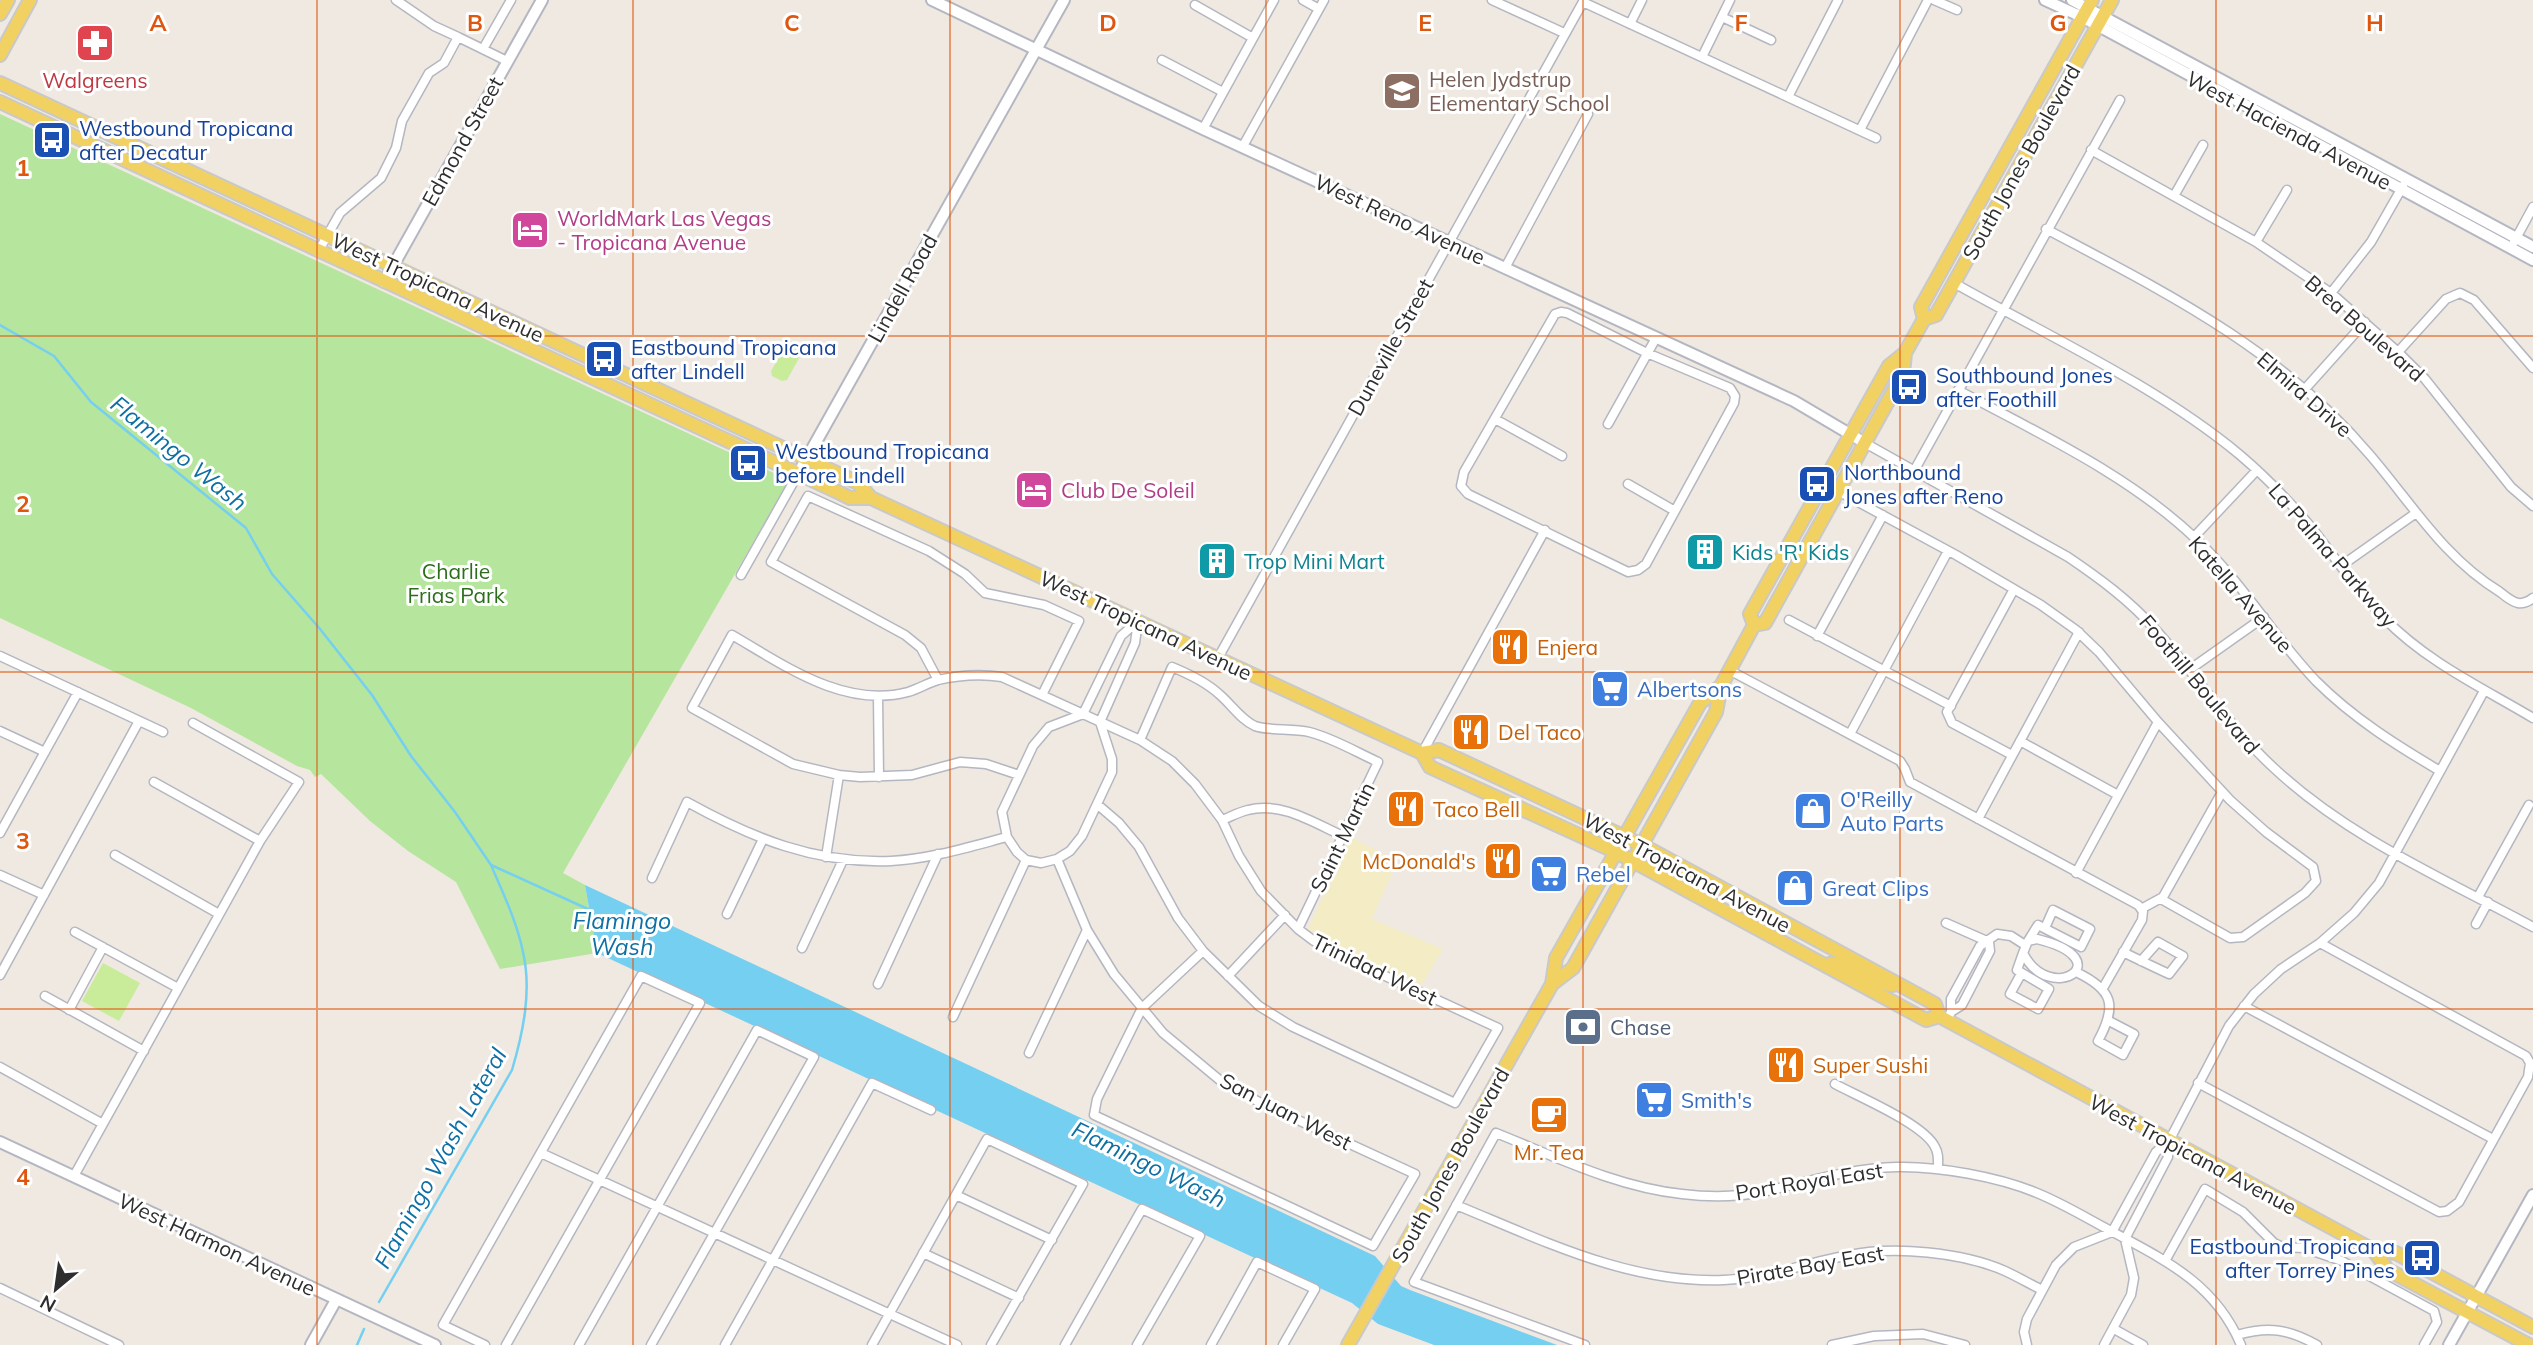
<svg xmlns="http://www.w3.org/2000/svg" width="2533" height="1345" font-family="Mulish,sans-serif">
<rect width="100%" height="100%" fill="#efe9e1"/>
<path fill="#b6e59e" d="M0,114l789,366 -226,393 22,12 12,68 -97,16 -44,-87 -48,-31 -38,-30 -49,-47 -6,3 -5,-7 -13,-4 -106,-58 -191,-90z"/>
<path fill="#f3ecc5" d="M1351,837l46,24 -25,58 71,30 -21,36 -77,-33 -37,-23z"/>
<path fill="#c9ec9a" d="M792,341l10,6 1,4 -16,29 -5,1 -10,-5 -1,-5 17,-29z
M103,963l37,20 -21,38 -37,-20z"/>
<path fill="#75cff0" d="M585,885l790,371 26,30 9,4 147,55h-123l-56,-21 -26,-21 -755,-350z"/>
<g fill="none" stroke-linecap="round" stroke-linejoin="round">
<path stroke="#75cff0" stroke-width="2.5" d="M0,325l54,31 37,46 155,126 26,46 48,55 52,66 39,61 44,56 36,53 99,45
M379,1302l133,-232c11,-37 20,-79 11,-118 -6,-30 -20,-59 -32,-87
M357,1345l7,-16"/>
<defs>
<path id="street" d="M396,0l38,26 24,11
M1303,0l16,9
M1492,0l72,33
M1934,0l23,10
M1583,2l293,136
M1195,5l58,33
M1722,17l49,23
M1630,24l12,-24
M483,49l28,-49
M1702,57l28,-57
M1162,60l61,32
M1788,97l50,-97
M1203,129l71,-129
M1860,130l68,-130
M1243,146l81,-146
M2091,150l165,92 75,51 67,59 27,27 86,108 22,19
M2174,196l29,-51
M2046,229c121,64 234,120 324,226 42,49 74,103 130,137 5,4 12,10 18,11 6,1 11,-2 15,-5
M2256,242l31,-52
M2514,242l19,-35
M318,252l22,-39 41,-35 15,-30 6,-27 27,-48 15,-10 14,-26 49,24
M1505,268l83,-154
M1954,283c94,53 203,103 286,172 26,22 49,46 71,72 24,30 45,63 73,91 43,44 97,69 149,100
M2331,293l40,-51 32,-56
M1561,312l6,1 80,40 83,35 5,8 -1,7 -88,161 -8,6 -10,2 -160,-78 -7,-8 3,-14 91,-158z
M2398,352l48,-53 14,-6 14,7 59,68
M2305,389l60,-67
M1958,390c82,44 171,85 238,149 46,43 77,97 120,142 37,37 80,64 124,90
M1495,419l67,37
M1608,424l48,-86
M1865,443l203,114c31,21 61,43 86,71 42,46 75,99 121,141 74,69 170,110 258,158
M1914,471l206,-371
M1628,484l47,27
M1838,491l118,64 85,50 35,25 23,22 59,70 72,78 36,32 47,35 3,14 -11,12 -62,44 -13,1 -69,-39
M2194,537l63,-67
M2341,566l75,-53
M741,575l57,-101
M1789,620l162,86
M1138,621l-3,22 -35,79 12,37v13l-30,64 -12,15 -13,8 -16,4 -15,-3 -9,-8 -10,-15 -5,-25 31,-66 16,-19 34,-13 38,-78z
M1817,636l66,-121
M0,656l163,76
M1218,658l366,-658
M1729,670l171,91 5,8 5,13 228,123 5,6 -1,9 -39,68
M2189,670l75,-53
M938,680l-17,-32 -16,-13 -134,-73 37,-66 121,55 36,23 20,19 59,12 35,16 -37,74
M878,696l1,81
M0,731l45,21
M1850,734l98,-183
M1140,740l32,-73c17,7 34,15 47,27 12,10 22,26 36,32 13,5 38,2 54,6 24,6 47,20 69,30l-80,167
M2020,741l98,54
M1422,753l123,-223
M2012,755l-60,-32 -5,-11 67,-123
M1019,775l-33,-11 -26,-2 -48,13 -52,2 -21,-2 -46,-11 -101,-56 40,-73c52,30 112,74 176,57 10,-3 20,-9 30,-12 22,-5 43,-6 64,-3l138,63 32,21 23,23 27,36 17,36 22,35 37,38 16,12 28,15 156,72 -43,75 -162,-76 -34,-21 -56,-55 -25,-33 -39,-71 -20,-24 -21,-18
M154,782l106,59
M1978,819l101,-187
M1222,820c8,-3 17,-8 26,-10 33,-9 66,13 95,26
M0,833l78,-141
M115,855l104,59
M826,857l13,-82
M1057,859l30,71 27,44 49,59 59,49 39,21 154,71 -42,72 -279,-131 3,-16 45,-91 61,-57
M2076,873l82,-151
M0,875l44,20
M652,878l35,-76c65,36 128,62 204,59 39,-2 78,-14 116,-24
M2478,897l51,-92
M2141,909l22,-12 59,-105
M727,914l36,-75
M1946,923l43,19
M2476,924l12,-22
M75,932l103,56
M2037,939c86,21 13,68 -14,14l5,-12z
M2028,941l10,-16 43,22 9,-18 -37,-19 -8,18
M802,948l41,-88
M2123,952c16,8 31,15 46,22l14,-18 -25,-14 -17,19
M2076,972c38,18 41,34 22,69l25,14 11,-21 -25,-13
M2021,974l-11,20 28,15 11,-20 -32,-19 6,-17
M0,975l139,-254
M1228,976l57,-61
M878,984l60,-130
M45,996l99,55
M2244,1006l249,133
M69,1010l34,-63
M1951,1012l11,-7 28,-54 -1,-9
M953,1017l73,-157
M1947,1020l4,-8v-13l29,-53 17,-12 14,2 14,9
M1029,1053l58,-123
M0,1067l103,57
M2198,1083l241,129 8,-1 12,-9 69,-125 2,-14 -4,-7 -206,-113
M1835,1084c24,13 89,40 100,63 4,7 3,13 3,21
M541,1153l416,192
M74,1176l186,-335 39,-59 -106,-59
M956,1195l96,45
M1456,1205c86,35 173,79 268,75 43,-2 83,-17 125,-25 45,-9 113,-3 156,16 13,6 25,13 37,19
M923,1253l96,45
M2165,1261l40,-72 38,23 31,31 8,4 22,1 38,13 92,50 3,11 -13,23
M0,1288l119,57
M2114,1329l29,16
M2237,1335c32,-9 51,-6 80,10
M485,1345l-42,-20 198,-349 59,27 -194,342
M579,1345l178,-315 57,27 -163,288
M725,1345l147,-262 59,27
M872,1345l115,-206 96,45 -92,161
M1065,1345l77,-136 58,27 -63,109
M1211,1345l46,-83 58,27 -32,56
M1585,1345l-171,-63 82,-149c60,24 121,54 186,61 25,3 55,3 80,-2 45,-10 88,-24 135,-25 41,-1 102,10 140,26 27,11 51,26 76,39 54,29 103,53 128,113
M1832,1345l42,-9 49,-2 42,11
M2027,1345l-3,-13 3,-13 29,-54 18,-18 38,-15 44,-80 13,-11 60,-115 25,-32 27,-25 39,-26 34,-30 25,-30 105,-192
M2104,1345l27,-50 3,-17 -9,-39 43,-82 1,-16"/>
<path id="secondary" d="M932,0l271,129 591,272 71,42
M2045,0l37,17 451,243
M2072,0l461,247
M384,282l158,-282
M798,474l266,-474
M0,1142l435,203
M311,1345l25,-45
M2449,1345l84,-150"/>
<path id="primary" d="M0,14l8,-14
M0,55l30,-55
M0,83l858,400 13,15
M0,102l840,391 10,5h21l551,255 17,-3 203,95 293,159 4,12 434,234 23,3 137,74
M1924,319l-3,-12 171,-307
M1754,625l11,-2 138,-249 2,-21
M1422,753l8,14 186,85 310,168 13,-4
M1829,964c22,-5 42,21 64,21
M1552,984l21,-16 143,-256 5,-26 33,-61 -4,-11 139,-248 16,-13 19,-34 12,-4 176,-315
M2373,1250l15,20 141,75
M1348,1345l204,-361 4,-26 144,-255 21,-17"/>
</defs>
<use href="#street" stroke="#b4b7c1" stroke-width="11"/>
<use href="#secondary" stroke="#b4b7c1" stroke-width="14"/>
<use href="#primary" stroke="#c9c9c9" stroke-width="16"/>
<use href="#street" stroke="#fff" stroke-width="8"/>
<use href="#secondary" stroke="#fff" stroke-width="10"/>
<use href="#primary" stroke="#f2d163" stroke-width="12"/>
</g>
<path fill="none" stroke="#df570e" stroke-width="2" stroke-opacity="0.55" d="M317,0v1345M633,0v1345M950,0v1345M1266,0v1345M1583,0v1345M1900,0v1345M2216,0v1345M0,336h2533M0,672h2533M0,1009h2533"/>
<defs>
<symbol id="pharmacy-square" viewBox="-11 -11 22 22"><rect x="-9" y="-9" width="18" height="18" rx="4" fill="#e0444e" stroke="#fff"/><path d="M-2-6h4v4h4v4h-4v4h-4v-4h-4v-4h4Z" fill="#fff"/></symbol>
<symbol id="school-square" viewBox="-11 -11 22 22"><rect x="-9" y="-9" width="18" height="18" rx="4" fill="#8d6e63" stroke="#fff"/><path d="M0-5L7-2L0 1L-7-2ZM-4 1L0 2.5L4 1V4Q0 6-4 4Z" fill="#fff"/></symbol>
<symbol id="bus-square" viewBox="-11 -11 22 22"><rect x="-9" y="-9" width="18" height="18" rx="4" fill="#1a4fb4" stroke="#fff"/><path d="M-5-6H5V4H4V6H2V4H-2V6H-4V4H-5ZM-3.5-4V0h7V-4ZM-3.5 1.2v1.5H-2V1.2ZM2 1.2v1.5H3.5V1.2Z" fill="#fff"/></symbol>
<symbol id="hotel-square" viewBox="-11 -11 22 22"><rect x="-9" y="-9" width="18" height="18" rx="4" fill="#d1479c" stroke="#fff"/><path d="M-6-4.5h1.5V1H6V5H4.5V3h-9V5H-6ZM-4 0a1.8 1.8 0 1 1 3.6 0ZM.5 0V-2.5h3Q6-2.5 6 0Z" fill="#fff"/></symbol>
<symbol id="building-square" viewBox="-11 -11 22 22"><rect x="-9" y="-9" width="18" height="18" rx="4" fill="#0f9aa8" stroke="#fff"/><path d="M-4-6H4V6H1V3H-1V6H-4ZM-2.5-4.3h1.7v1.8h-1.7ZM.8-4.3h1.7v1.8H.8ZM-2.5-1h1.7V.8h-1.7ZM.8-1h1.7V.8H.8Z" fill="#fff"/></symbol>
<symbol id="restaurant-square" viewBox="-11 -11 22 22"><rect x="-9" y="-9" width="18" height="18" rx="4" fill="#e8710a" stroke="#fff"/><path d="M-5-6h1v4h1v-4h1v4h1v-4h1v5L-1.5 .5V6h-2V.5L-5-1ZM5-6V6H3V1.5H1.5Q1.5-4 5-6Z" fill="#fff"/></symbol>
<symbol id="supermarket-square" viewBox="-11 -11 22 22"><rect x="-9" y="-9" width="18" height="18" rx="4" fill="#3f7fe0" stroke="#fff"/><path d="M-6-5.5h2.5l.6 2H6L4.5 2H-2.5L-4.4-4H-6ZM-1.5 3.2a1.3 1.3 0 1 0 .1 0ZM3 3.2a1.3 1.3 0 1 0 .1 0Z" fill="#fff"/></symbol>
<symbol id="shop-square" viewBox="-11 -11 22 22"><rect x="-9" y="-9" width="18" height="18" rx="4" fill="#3f7fe0" stroke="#fff"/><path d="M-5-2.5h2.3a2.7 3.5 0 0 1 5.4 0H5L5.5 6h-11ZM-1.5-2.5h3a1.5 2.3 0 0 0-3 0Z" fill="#fff"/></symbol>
<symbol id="bank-square" viewBox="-11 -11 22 22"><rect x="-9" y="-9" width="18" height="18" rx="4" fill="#5c6f8a" stroke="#fff"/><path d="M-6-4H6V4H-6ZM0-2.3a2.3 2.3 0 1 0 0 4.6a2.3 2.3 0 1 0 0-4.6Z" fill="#fff"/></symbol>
<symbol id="cafe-square" viewBox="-11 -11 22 22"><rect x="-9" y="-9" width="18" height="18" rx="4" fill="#e8710a" stroke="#fff"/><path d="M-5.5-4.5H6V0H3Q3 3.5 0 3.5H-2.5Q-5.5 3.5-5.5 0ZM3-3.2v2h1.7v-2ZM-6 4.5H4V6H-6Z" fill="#fff"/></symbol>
</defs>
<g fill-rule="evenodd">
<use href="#pharmacy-square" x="73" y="21" width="44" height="44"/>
<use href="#school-square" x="1380" y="69" width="44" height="44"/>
<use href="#bus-square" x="30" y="118" width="44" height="44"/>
<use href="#hotel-square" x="508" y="208" width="44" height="44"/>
<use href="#bus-square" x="582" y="337" width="44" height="44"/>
<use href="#bus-square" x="1887" y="365" width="44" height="44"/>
<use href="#bus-square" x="726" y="441" width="44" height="44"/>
<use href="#bus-square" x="1795" y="462" width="44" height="44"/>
<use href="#hotel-square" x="1012" y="468" width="44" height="44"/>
<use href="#building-square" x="1683" y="530" width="44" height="44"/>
<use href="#building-square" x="1195" y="539" width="44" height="44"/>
<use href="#restaurant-square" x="1488" y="625" width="44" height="44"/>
<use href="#supermarket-square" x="1588" y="667" width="44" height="44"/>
<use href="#restaurant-square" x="1449" y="710" width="44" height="44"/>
<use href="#restaurant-square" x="1384" y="787" width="44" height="44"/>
<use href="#shop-square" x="1791" y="789" width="44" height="44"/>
<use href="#restaurant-square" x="1481" y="839" width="44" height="44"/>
<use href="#supermarket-square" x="1527" y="852" width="44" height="44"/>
<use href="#shop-square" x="1773" y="866" width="44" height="44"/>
<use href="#bank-square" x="1561" y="1005" width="44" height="44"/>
<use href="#restaurant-square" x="1764" y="1043" width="44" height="44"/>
<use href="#supermarket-square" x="1632" y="1078" width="44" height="44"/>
<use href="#cafe-square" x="1527" y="1093" width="44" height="44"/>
<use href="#bus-square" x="2400" y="1236" width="44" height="44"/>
</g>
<g text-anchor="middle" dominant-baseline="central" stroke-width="6" stroke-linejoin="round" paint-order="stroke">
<g font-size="21" fill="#785e54" stroke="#fff" text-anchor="start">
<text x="1429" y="79">Helen Jydstrup<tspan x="1429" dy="24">Elementary School</tspan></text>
</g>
<g font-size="21" fill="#be3a42" stroke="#fff">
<text x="95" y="80">Walgreens</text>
</g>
<g font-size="21" fill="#164399" stroke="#fff" text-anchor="start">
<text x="79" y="128">Westbound Tropicana<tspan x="79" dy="24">after Decatur</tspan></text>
<text x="631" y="347">Eastbound Tropicana<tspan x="631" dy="24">after Lindell</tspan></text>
<text x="1936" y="375">Southbound Jones<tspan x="1936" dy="24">after Foothill</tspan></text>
<text x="775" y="451">Westbound Tropicana<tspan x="775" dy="24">before Lindell</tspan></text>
<text x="1844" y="472">Northbound<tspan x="1844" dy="24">Jones after Reno</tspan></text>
<text x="2395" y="1246" text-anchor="end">Eastbound Tropicana<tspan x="2395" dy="24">after Torrey Pines</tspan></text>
</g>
<g font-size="21" fill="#2e2e2e" stroke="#fff">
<text transform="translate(2289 130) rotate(28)">West Hacienda Avenue</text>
<text transform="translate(462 141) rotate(-61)">Edmond Street</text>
<text transform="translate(2021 162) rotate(-61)">South Jones Boulevard</text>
<text transform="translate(1400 219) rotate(25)">West Reno Avenue</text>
<text transform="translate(438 287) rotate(25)">West Tropicana Avenue</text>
<text transform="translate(902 288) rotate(-61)">Lindell Road</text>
<text transform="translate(2365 328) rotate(41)">Brea Boulevard</text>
<text transform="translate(1390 347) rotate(-61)">Duneville Street</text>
<text transform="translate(2305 394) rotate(41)">Elmira Drive</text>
<text transform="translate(2333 555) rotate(49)">La Palma Parkway</text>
<text transform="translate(2241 594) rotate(49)">Katella Avenue</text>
<text transform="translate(1146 625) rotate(25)">West Tropicana Avenue</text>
<text transform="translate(2200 684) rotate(50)">Foothill Boulevard</text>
<text transform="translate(1342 837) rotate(-64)">Saint Martin</text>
<text transform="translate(1687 872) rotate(28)">West Tropicana Avenue</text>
<text transform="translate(1375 969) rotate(26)">Trinidad West</text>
<text transform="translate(1286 1111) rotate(27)">San Juan West</text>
<text transform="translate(2193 1154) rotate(28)">West Tropicana Avenue</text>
<text transform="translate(1450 1165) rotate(-61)">South Jones Boulevard</text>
<text transform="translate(1809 1181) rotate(-9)">Port Royal East</text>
<text transform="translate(217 1244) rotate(25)">West Harmon Avenue</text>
<text transform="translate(1810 1265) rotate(-10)">Pirate Bay East</text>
</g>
<g font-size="21" fill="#b23c85" stroke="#fff" text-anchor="start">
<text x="557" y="218">WorldMark Las Vegas<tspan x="557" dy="24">- Tropicana Avenue</tspan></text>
<text x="1061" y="490">Club De Soleil</text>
</g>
<g font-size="21" fill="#0d838f" stroke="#fff" text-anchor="start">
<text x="1732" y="552">Kids 'R' Kids</text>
<text x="1244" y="561">Trop Mini Mart</text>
</g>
<g font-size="21" fill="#2c6e1b" stroke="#fff">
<text x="456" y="571">Charlie<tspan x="456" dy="24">Frias Park</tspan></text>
</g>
<g font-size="21" fill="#c56008" stroke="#fff" text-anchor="start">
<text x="1537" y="647">Enjera</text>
<text x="1498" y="732">Del Taco</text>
<text x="1433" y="809">Taco Bell</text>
<text x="1476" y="861" text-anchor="end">McDonald's</text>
<text x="1813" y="1065">Super Sushi</text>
<text x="1549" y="1152" text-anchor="middle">Mr. Tea</text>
</g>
<g font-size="21" fill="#366cbe" stroke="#fff" text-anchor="start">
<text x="1637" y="689">Albertsons</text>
<text x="1840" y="799">O'Reilly<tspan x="1840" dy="24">Auto Parts</tspan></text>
<text x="1576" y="874">Rebel</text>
<text x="1822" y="888">Great Clips</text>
<text x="1681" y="1100">Smith's</text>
</g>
<g font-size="21" fill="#4e5e75" stroke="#fff" text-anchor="start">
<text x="1610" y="1027">Chase</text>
</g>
<g font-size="23" font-style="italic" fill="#0d6fa3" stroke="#fff">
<text transform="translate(179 453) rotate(39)">Flamingo Wash</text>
<text x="622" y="920">Flamingo<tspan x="622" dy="26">Wash</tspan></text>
<text transform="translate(440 1158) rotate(-61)">Flamingo Wash Lateral</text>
<text transform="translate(1149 1164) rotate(26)">Flamingo Wash</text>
</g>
</g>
<g font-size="23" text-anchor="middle" font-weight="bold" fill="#df570e" stroke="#fff" stroke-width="6" stroke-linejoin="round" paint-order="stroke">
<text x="158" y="31">A</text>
<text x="475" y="31">B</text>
<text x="792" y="31">C</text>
<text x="1108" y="31">D</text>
<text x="1425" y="31">E</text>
<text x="1741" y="31">F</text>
<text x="2058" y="31">G</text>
<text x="2375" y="31">H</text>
<text x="23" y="176">1</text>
<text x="23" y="512">2</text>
<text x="23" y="849">3</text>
<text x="23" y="1185">4</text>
</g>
<g transform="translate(56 1289) rotate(209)" stroke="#ffffff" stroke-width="5" paint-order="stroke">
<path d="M0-5L12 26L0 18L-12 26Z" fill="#2e2e2e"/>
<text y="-10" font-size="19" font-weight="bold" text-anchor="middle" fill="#2e2e2e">N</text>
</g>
</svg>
